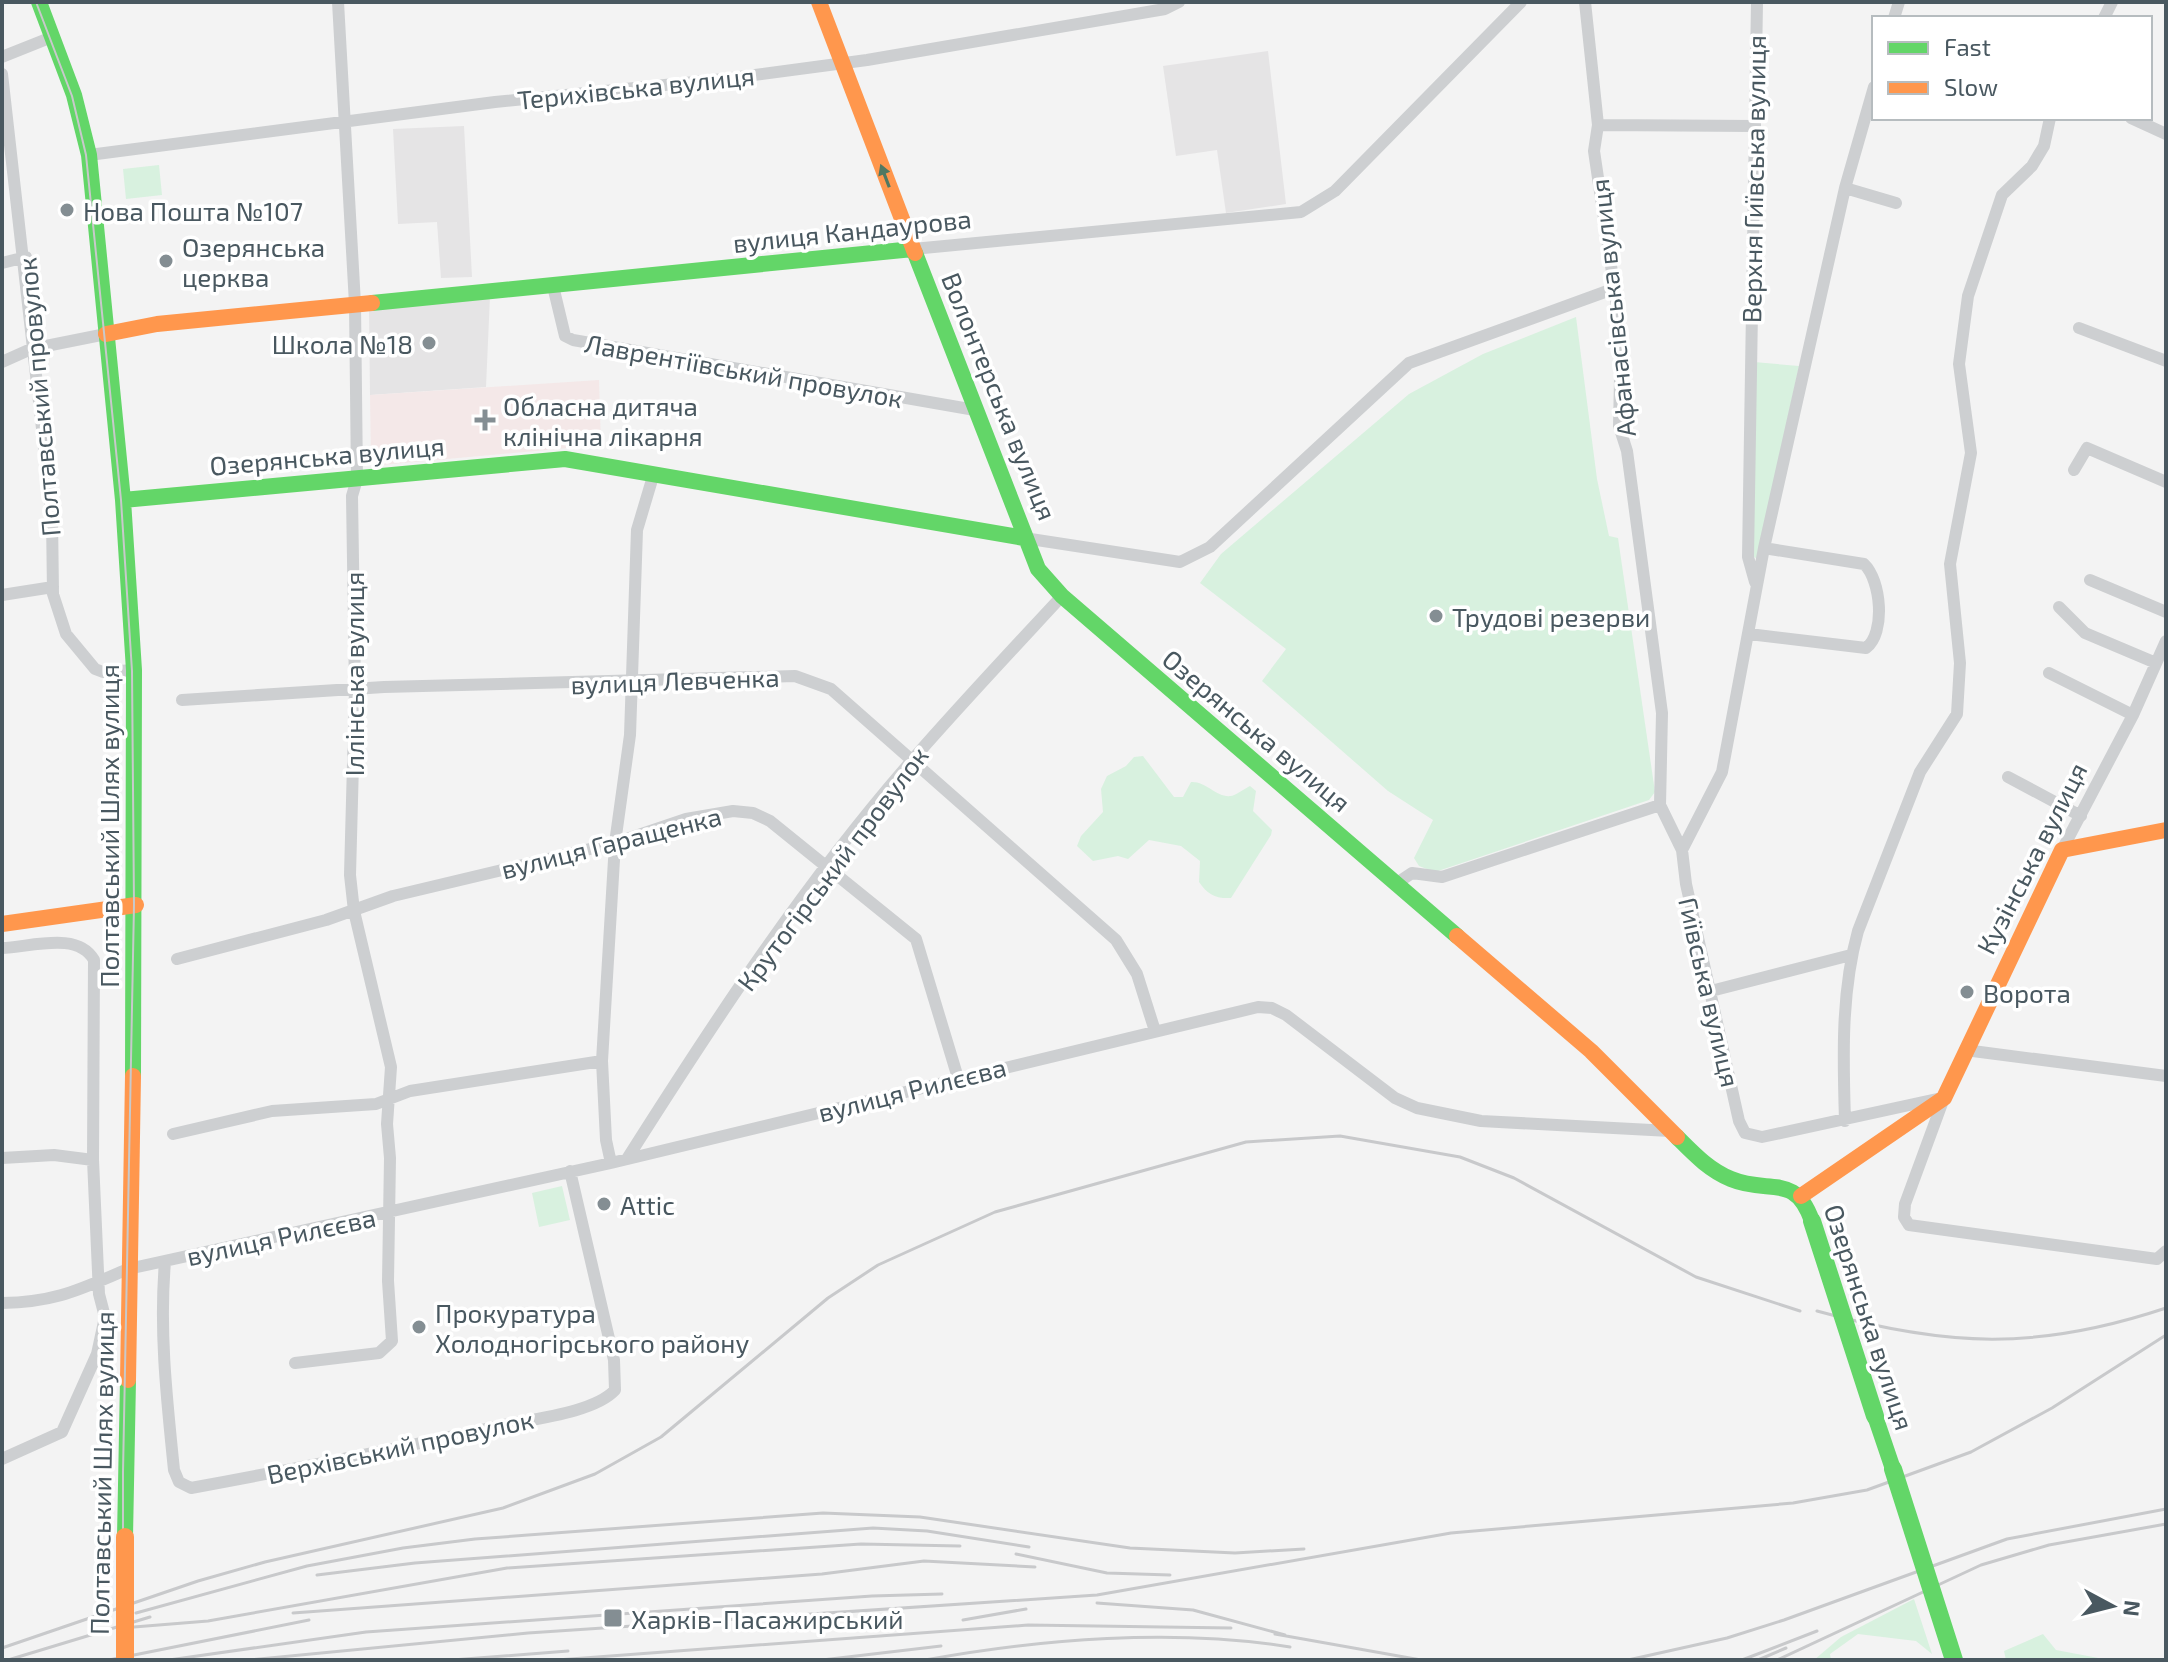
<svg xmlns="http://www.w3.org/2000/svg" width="2168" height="1662" font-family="'Exo 2',sans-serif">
<rect width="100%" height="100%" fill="#f3f3f3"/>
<path fill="#e5e4e5" d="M1268,51l18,153 -60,9 -9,-63 -41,6 -13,-90z
M464,126l8,151 -31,1 -4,-56 -39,2 -5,-95z
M490,296l-4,91 -116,8 -1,-88z"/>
<path fill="#f4e8e8" d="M599,380l2,65 -220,20 -10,-7 -1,-63z"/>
<path fill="#d8f1df" d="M159,165l3,30 -36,4 -3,-30z
M1576,317l21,162 12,57 9,2 37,254 -6,8 -214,72 -16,-6 -5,-8 19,-38 -45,-29 -126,-110 24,-32 -86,-66 21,-29 188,-160 74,-40z
M1754,362l45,4 -42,193 -5,-4z
M1143,756l31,41h9l8,-15c15,-1 26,16 40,14 5,-1 13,-7 19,-10l6,5 -3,20 19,19 -1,5 -40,63c-15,1 -24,-4 -32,-16l1,-21 -19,-15 -32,-6 -21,19 -10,-3 -25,5 -16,-15 4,-10 22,-24 -2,-23 6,-13 19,-10 8,-9z
M562,1186l8,34 -31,7 -7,-34z
M1914,1599l18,55 -16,-13 -58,-7 -28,20 1,6h-17l27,-23z
M2043,1634l13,16 53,10h-103l-2,-9z"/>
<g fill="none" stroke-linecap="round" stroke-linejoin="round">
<path stroke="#cdcfd1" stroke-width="12" d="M1585,2l13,123 -4,26 27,182 -2,93 8,25 35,262 -2,92 22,45
M1894,18l5,-16
M2104,18l8,-16
M2,57l50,-20
M2,74l50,443 1,77 13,40 29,35 8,3 31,-2
M1874,87l-29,101 -81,360 -42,224 -40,78 4,34 53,237 6,12 17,4 175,-38
M2131,118l35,16
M1598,125l157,1
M89,155l406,-53 229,-23 143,-19 298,-51 14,-7
M1845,188l51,15
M913,249l388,-37 34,-21 186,-189
M2,263l24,-6
M553,286l12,50 8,4 402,70
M2079,328l87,33
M2,362l29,-13 75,-15
M2074,470l13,-22 79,34
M1024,538l156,24 30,-15 199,-184 204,-74
M2090,580l76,32
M1755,582l-7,-25 9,-555
M2,595l51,-8
M2059,607l26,26 71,30
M1749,634l117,14c20,-15 15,-68 -2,-84l-100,-16
M2049,673l84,42
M182,700l202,-13 411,-11 36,13 285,251 21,34 18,57
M2008,777l73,39
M2062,850l71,-135 33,-74
M1397,883l15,-10 30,4 218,-72
M2,948c29,-1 76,-17 92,12l-1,200 6,134 6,23 -8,37 -35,78 -60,27
M177,959l149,-39 67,-24 222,-53 71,-24 47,-8 20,2 17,8 146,118 42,139
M1711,991l140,-36
M1965,1050l201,26
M1944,1098l-39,106 -1,13 5,8 248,34 9,-8
M1845,1121c-2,-63 -4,-129 13,-190l62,-159 37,-58 3,-51 -10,-99 21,-111 -12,-89 9,-68 34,-101 30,-29 12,-20 6,-28
M173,1134l99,-23 104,-7 34,-13 192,-30
M2,1158l52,-3 39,5
M627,1159c88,-139 179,-278 287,-401 48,-55 98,-108 148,-162
M611,1163l-5,-23 -4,-79 13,-218 15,-108 7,-205 17,-57
M165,1262c-6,69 2,139 9,208l5,12 12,6c103,-19 206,-39 308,-62 32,-7 95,-13 116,-36l-1,-30 -44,-189
M2,1303c55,-1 78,-14 126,-34l483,-106 647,-156 14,1 14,7 109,83 22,10 64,13 189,10
M295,1363l84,-10 13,-12 -4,-60 2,-123 -3,-34 4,-57 -37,-156 -4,-36 5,-186 -3,-193 5,-17 -2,-175 -17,-302"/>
<path stroke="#63d668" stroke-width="16" d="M39,2l35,93 15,60 34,345 11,170 -1,406
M915,253l123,316 24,27 395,340
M372,303l541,-54
M123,500l442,-41 459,79
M1677,1137c17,17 32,33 54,42 38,16 64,-7 81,42
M1875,1416l18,53
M125,1537l3,-157"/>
<path stroke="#ff974d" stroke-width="16" d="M819,2l96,251
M106,334l51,-10 215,-21
M2,924l134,-19
M1457,936l134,115 86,86
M1801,1196l143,-98 118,-248 104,-20
M128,1380l5,-304"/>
<path stroke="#c8c9cb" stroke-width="2" d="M36,2l36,94 14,59 35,345 11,171 2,234 -11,567v188"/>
<path stroke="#c8c9cb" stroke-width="3" d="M1817,1311c130,36 220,40 349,-3
M1016,1554l91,19 63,2
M317,1575l98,-12 458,-35 54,3 102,16
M1097,1603l96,7 92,25
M136,1613l171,-47 96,-18 72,-9 348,-26 97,4 210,31 105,5 69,-4
M293,1613l529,-39 102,-13 111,6
M963,1620l63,-11
M134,1627l74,-6 299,-53 354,-24 99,2
M1275,1634l146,26
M2,1648l196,-67 67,-19 238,-54 92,-34 66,-37 167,-139 50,-33 117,-53 251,-70 94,-6 120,21 54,21 182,99 104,34
M8,1660l142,-43
M109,1660l200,-40
M169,1660l197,-28 506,-36 70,-2
M248,1660l280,-27 569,-38 354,-62 342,-30 74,-13 104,-38 81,-44 114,-73
M452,1660l116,-9
M557,1660l471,-35 203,3
M822,1660l119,-14
M925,1660c115,-21 249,-32 365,-13
M1628,1660l99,-22 57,-18 223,-81 159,-30
M1742,1660l75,-29
M1758,1660l28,-12
M1777,1660l204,-95 68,-20 117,-21"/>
<path stroke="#63d668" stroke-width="18" d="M1812,1221l63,195
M1893,1469l61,191"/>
<path stroke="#ff974d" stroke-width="18" d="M125,1537v123"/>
</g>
<defs><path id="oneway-solid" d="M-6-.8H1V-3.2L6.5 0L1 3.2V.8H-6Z" transform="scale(2)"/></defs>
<use fill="#507862" href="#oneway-solid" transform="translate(885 176) rotate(-111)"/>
<g fill="#848e93" stroke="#fff" stroke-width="3">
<circle cx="67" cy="210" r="8"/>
<circle cx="166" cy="261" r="8"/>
<circle cx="429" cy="343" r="8"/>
<path d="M481 408h8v8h8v8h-8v8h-8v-8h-8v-8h8z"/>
<circle cx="1436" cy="616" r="8"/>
<circle cx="1967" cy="992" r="8"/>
<circle cx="604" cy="1204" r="8"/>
<circle cx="419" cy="1327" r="8"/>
<rect x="603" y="1608" width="20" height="20" rx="4"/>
</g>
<g text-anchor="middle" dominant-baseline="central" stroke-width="7" stroke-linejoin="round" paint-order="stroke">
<g font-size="26" fill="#495860" stroke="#fff">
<text transform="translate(636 87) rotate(-6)">Терихівська вулиця</text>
<text transform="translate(1753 179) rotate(-89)">Верхня Гиївська вулиця</text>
<text transform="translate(852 230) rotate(-6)">вулиця Кандаурова</text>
<text transform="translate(1612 308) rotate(-96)">Афанасівська вулиця</text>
<text transform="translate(744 370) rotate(10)">Лаврентіївський провулок</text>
<text transform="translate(1000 396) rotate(68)">Волонтерська вулиця</text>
<text transform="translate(38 397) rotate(-95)">Полтавський провулок</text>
<text transform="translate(327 455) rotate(-5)">Озерянська вулиця</text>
<text transform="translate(353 674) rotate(-90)">Іллінська вулиця</text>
<text transform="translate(675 680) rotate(-2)">вулиця Левченка</text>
<text transform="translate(1257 730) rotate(40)">Озерянська вулиця</text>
<text transform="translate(108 826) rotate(-90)">Полтавський Шлях вулиця</text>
<text transform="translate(611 842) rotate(-14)">вулиця Гаращенка</text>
<text transform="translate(2031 858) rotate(-63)">Кузінська вулиця</text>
<text transform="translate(832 868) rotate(-53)">Крутогірський провулок</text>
<text transform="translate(1710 992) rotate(77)">Гиївська вулиця</text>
<text transform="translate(912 1089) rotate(-14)">вулиця Рилєєва</text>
<text transform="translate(281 1236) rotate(-12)">вулиця Рилєєва</text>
<text transform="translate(1870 1317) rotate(72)">Озерянська вулиця</text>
<text transform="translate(400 1446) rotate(-12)">Верхівський провулок</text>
<text transform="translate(101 1473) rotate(-89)">Полтавський Шлях вулиця</text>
</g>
<g font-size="26" fill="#495860" stroke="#fff" text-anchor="start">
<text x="83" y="210">Нова Пошта №107</text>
<text x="182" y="246">Озерянська<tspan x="182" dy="30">церква</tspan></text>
<text x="413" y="343" text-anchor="end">Школа №18</text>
<text x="503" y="405">Обласна дитяча<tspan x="503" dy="30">клінічна лікарня</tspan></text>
<text x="1452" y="616">Трудові резерви</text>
<text x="1983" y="992">Ворота</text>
<text x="620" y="1204">Attic</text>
<text x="435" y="1312">Прокуратура<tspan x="435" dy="30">Холодногірського району</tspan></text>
<text x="631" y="1618">Харків-Пасажирський</text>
</g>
</g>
<rect width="2168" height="1662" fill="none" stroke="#495860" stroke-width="8"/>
<rect x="1872" y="16" width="280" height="104" fill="#ffffff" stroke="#b6bcbf" stroke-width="2"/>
<rect x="1888" y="42" width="40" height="12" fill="#63d668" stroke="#b6bcbf" stroke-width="2"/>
<text x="1944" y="56" font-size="24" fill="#495860">Fast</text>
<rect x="1888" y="82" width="40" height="12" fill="#ff974d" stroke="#b6bcbf" stroke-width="2"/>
<text x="1944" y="96" font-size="24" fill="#495860">Slow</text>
<g transform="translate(2112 1606) rotate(97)" stroke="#ffffff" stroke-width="6" paint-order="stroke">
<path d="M0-6L14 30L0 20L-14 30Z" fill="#495860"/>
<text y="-12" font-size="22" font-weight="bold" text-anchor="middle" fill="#495860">N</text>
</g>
</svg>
